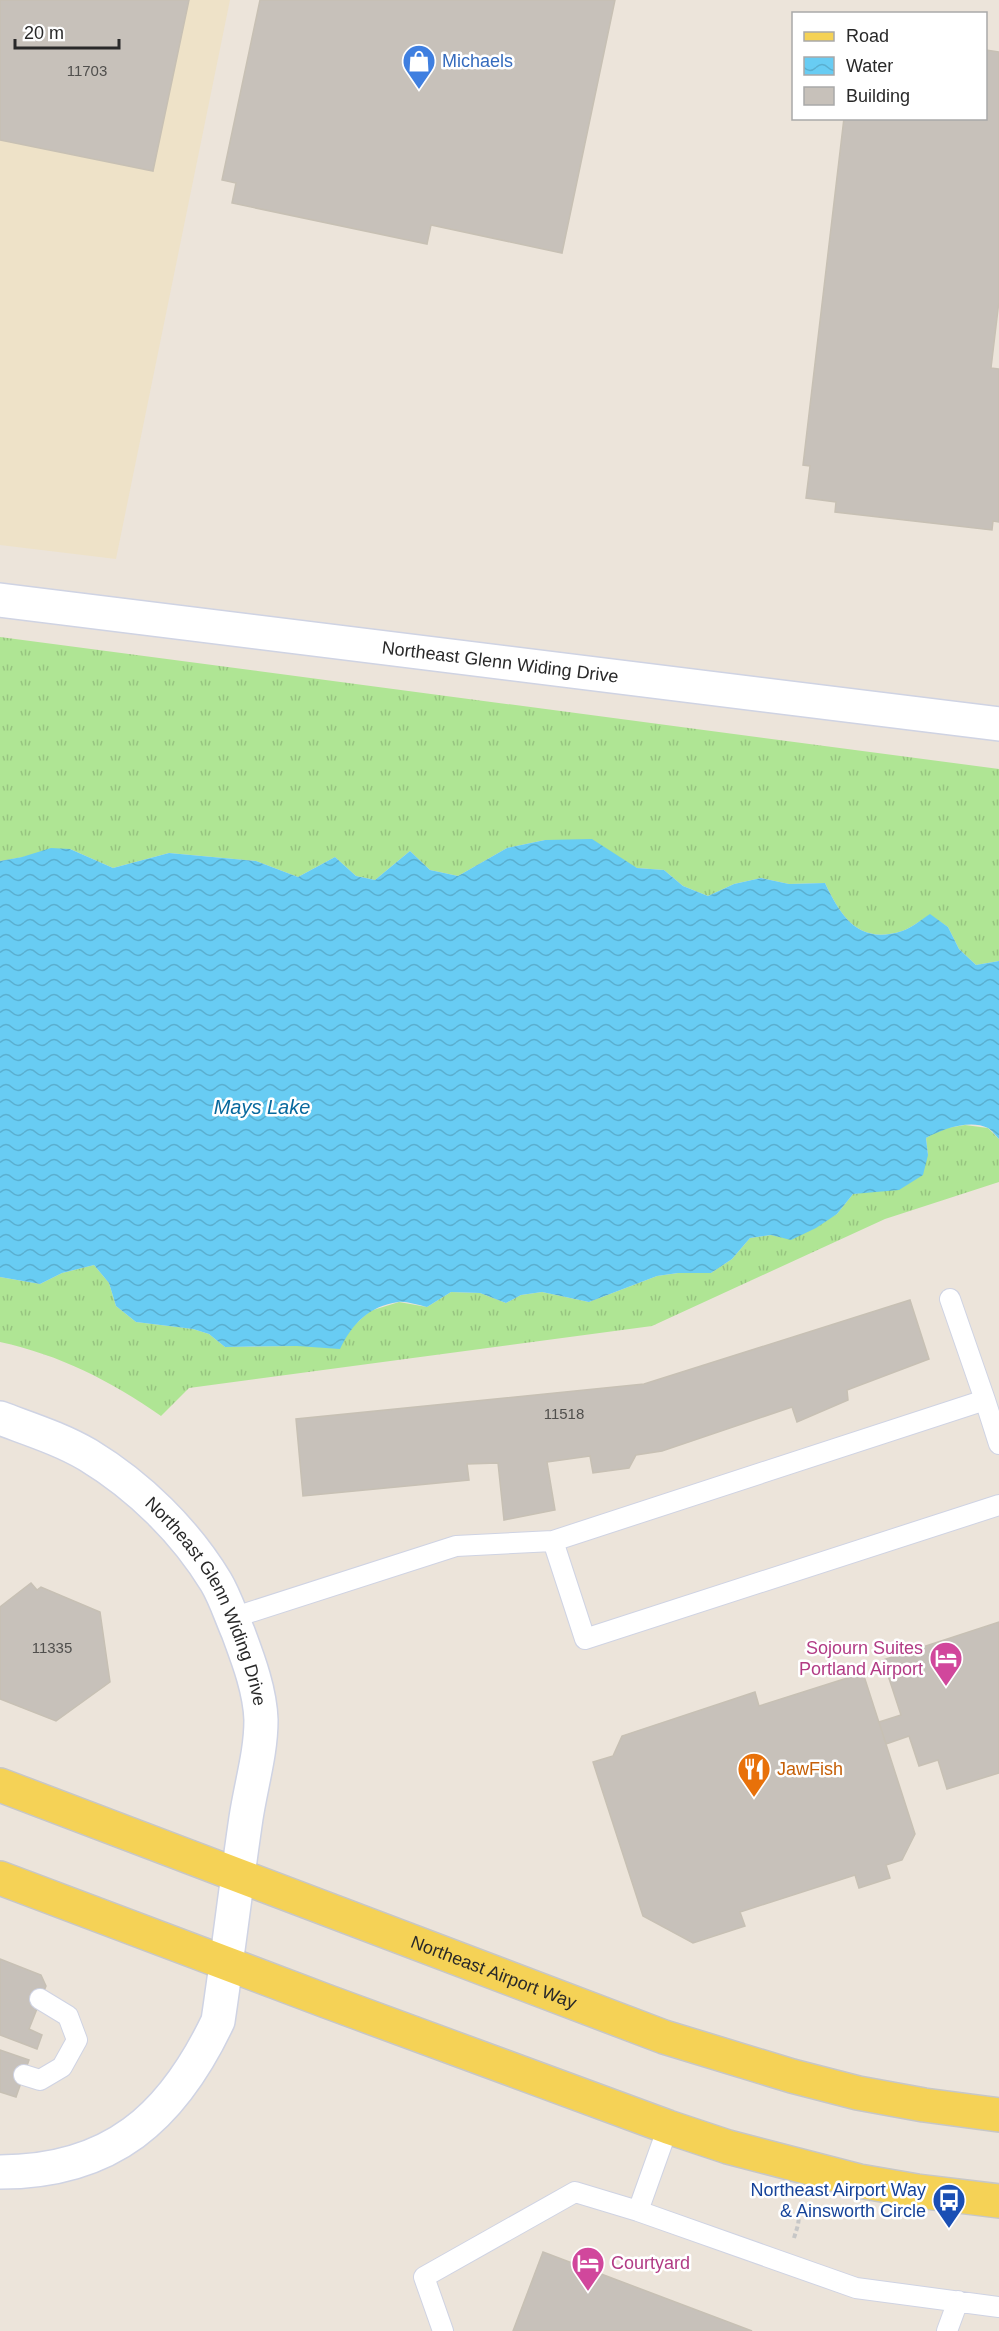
<svg xmlns="http://www.w3.org/2000/svg" width="999" height="2331" font-family="Arial,sans-serif">
<defs>
<pattern id="grass-tufts" width="24" height="20" patternUnits="userSpaceOnUse" patternTransform="scale(1.5)"><rect width="24" height="20" fill="#afe594"/><path d="M3 7l-1-3M5 7V3M7 7l1-3M15 17l-1-3M17 17v-4M19 17l1-3" fill="none" stroke="#97c480"/></pattern>
<pattern id="water-waves" width="16" height="10" patternUnits="userSpaceOnUse" patternTransform="scale(1.5)"><rect width="16" height="10" fill="#68ccf3"/><path d="M0 5q4-4 8 0t8 0" fill="none" stroke="#5aafd0"/></pattern>
</defs>
<rect width="100%" height="100%" fill="#ece4da"/>
<path fill="#eee2c8" d="M0,0h230l-114,559 -116,-14z"/>
<path fill="url(#grass-tufts)" d="M0,637l999,132v192l-23,4 -17,-16 -11,-22 -18,-12c-9,5 -19,13 -28,16 -43,14 -61,-14 -77,-48l-36,1 -28,-6 -27,6 -26,12 -25,-10 -19,-16 -27,-2 -92,-28 -38,8 -49,28 -28,-6 -20,-19 -35,29 -19,-4 -21,-19 -37,20 -42,-16 -87,-8 -56,15 -43,-19 -70,12z
M965,1125l23,3 11,11v43l-114,37 -233,107 -463,62 -28,28c-50,-35 -101,-61 -161,-74v-65l40,7 22,-11 32,-8 15,18 7,23 20,16 57,7 16,5 16,13 72,-1 53,-17 20,-18 29,-9 28,5 24,-15 29,1 26,10 15,-8 21,-3 47,10 68,-26 21,-3h33l21,-14 18,-21 21,-3 20,4 46,-25 16,-20 21,-3 54,-36 -2,-17 15,-9z"/>
<path fill="url(#water-waves)" d="M592,839l45,29 27,2 19,16 25,10 26,-12 27,-6 28,6 36,-1c16,34 34,62 77,48 9,-3 19,-11 28,-17l18,13 11,22 17,16 23,-4v178c-3,-3 -7,-9 -11,-11 -18,-9 -46,1 -62,10l2,17 -5,20 -24,15 -46,4 -16,20 -21,14 -25,12 -20,-5 -21,3 -18,21 -21,14h-33l-21,3 -68,26 -47,-10 -21,3 -15,8 -26,-10 -29,-1 -24,15c-9,-2 -21,-6 -29,-5 -29,4 -46,22 -58,47l-43,-3 -72,1 -16,-13 -16,-5 -57,-7 -20,-16 -7,-23 -15,-18 -32,8 -22,11 -40,-7v-416l22,-4 29,-9 19,1 43,19 56,-15 87,8 42,16 37,-20 21,19 19,4 35,-29 20,19 28,6 49,-28 38,-8z"/>
<path fill="#c7c1ba" stroke="#c7c0b4" stroke-width="1.5" d="M0,0h189l-36,171 -153,-31z
M260,0h355l-53,253 -131,-28 -4,19 -195,-41 4,-20 -14,-3z
M986,50l13,2v249l-8,67 8,1v153l-6,-1 -1,9 -157,-18 1,-10 -30,-4 4,-32 -7,-1 41,-347h142z
M910,1300l19,59 -82,31 1,10 -51,22 -5,-15 -130,44 -26,4 -7,13 -36,5 -3,-17 -43,6 8,48 -51,10 -6,-57 -31,1 2,16 -166,16 -7,-77 348,-35z
M31,1583l6,7 4,-3 59,25 10,70 -54,39 -56,-22v-92z
M999,1622v151l-52,16 -9,-29 -19,6 -10,-30 -23,8 -7,-22 22,-7 -18,-55z
M863,1673l52,161 -13,26 -16,5 4,13 -31,10 -4,-13 -115,37 5,14 -52,17 -50,-27 -50,-154 20,-6 9,-20 133,-44 4,14z
M0,1959l41,16 5,11 -17,43 13,6 -5,14 -37,-14z
M0,2050l29,10 -13,37 -16,-5z
M543,2252l209,79h-239z"/>
<g fill="none" stroke-linecap="round" stroke-linejoin="round">
<defs>
<path id="lane" d="M950,1299l35,101
M553,1541l32,98 414,-134
M232,1618l224,-72 97,-5 432,-141 14,44
M24,2075l16,5 22,-13 15,-27 -9,-24 -28,-17
M638,2211l218,77 143,19
M443,2331l-19,-54 151,-85 63,19 30,-84
M947,2331l11,-30"/>
<g id="secondary">
<path id="s1" d="M0,600l999,124"/>
<path id="s2" d="M0,1418c29,11 61,21 88,37 51,31 97,76 128,127 9,15 15,34 22,50 10,27 22,58 23,88 0,33 -10,65 -15,98 -10,68 -18,136 -28,203 -46,97 -107,151 -218,151"/>
</g>
<g id="primary">
<path id="s3" d="M0,1785l664,252 128,39 66,17 66,12 75,10"/>
<path d="M0,1878l326,123 342,126 60,20 131,34 58,10 82,10"/>
</g>
</defs>
<use href="#lane" stroke="#cfd3e3" stroke-width="22"/>
<use href="#secondary" stroke="#cfd3e3" stroke-width="36"/>
<use href="#primary" stroke="#c7c7c7" stroke-width="36"/>
<path stroke="#c7c7c7" stroke-width="4" stroke-dasharray="4.5 3" stroke-linecap="butt" d="M794,2238l4,-13 3,-24"/>
<use href="#lane" stroke="#fff" stroke-width="20"/>
<use href="#secondary" stroke="#fff" stroke-width="33"/>
<use href="#primary" stroke="#f5d256" stroke-width="33"/>
</g>
<defs>
<symbol id="shop-pin" viewBox="-11 -11 22 30"><path d="M0 17L-7.5 6A9.5 9.5 0 1 1 7.5 6Z" fill="#3f7fe0" stroke="#fff"/><path d="M-5-2.5h2.3a2.7 3.5 0 0 1 5.4 0H5L5.5 6h-11ZM-1.5-2.5h3a1.5 2.3 0 0 0-3 0Z" fill="#fff"/></symbol>
<symbol id="hotel-pin" viewBox="-11 -11 22 30"><path d="M0 17L-7.5 6A9.5 9.5 0 1 1 7.5 6Z" fill="#d1479c" stroke="#fff"/><path d="M-6-4.5h1.5V1H6V5H4.5V3h-9V5H-6ZM-4 0a1.8 1.8 0 1 1 3.6 0ZM.5 0V-2.5h3Q6-2.5 6 0Z" fill="#fff"/></symbol>
<symbol id="restaurant-pin" viewBox="-11 -11 22 30"><path d="M0 17L-7.5 6A9.5 9.5 0 1 1 7.5 6Z" fill="#e8710a" stroke="#fff"/><path d="M-5-6h1v4h1v-4h1v4h1v-4h1v5L-1.5 .5V6h-2V.5L-5-1ZM5-6V6H3V1.5H1.5Q1.5-4 5-6Z" fill="#fff"/></symbol>
<symbol id="bus-pin" viewBox="-11 -11 22 30"><path d="M0 17L-7.5 6A9.5 9.5 0 1 1 7.5 6Z" fill="#1a4fb4" stroke="#fff"/><path d="M-5-6H5V4H4V6H2V4H-2V6H-4V4H-5ZM-3.5-4V0h7V-4ZM-3.5 1.2v1.5H-2V1.2ZM2 1.2v1.5H3.5V1.2Z" fill="#fff"/></symbol>
</defs>
<g fill-rule="evenodd">
<use href="#shop-pin" x="400" y="42" width="38" height="52"/>
<use href="#hotel-pin" x="927" y="1639" width="38" height="52"/>
<use href="#restaurant-pin" x="735" y="1750" width="38" height="52"/>
<use href="#bus-pin" x="930" y="2181" width="38" height="52"/>
<use href="#hotel-pin" x="569" y="2244" width="38" height="52"/>
</g>
<g text-anchor="middle" dominant-baseline="central" stroke-width="5" stroke-linejoin="round" paint-order="stroke">
<g font-size="15" fill="#504f4d">
<text x="87" y="70">11703</text>
<text x="564" y="1413">11518</text>
<text x="52" y="1647">11335</text>
</g>
<g font-size="18" fill="#366cbe" stroke="#fff" text-anchor="start">
<text x="442" y="61">Michaels</text>
</g>
<g font-size="18" fill="#292929" stroke="#fff">
<text stroke="none"><textPath href="#s1" startOffset="504">Northeast Glenn Widing Drive</textPath></text>
<text stroke="none"><textPath href="#s2" startOffset="290">Northeast Glenn Widing Drive</textPath></text>
<text stroke="none"><textPath href="#s3" startOffset="528">Northeast Airport Way</textPath></text>
</g>
<g font-size="18" fill="#b23c85" stroke="#fff" text-anchor="end">
<text x="923" y="1648">Sojourn Suites<tspan x="923" dy="21">Portland Airport</tspan></text>
<text x="611" y="2263" text-anchor="start">Courtyard</text>
</g>
<g font-size="18" fill="#c56008" stroke="#fff" text-anchor="start">
<text x="777" y="1769">JawFish</text>
</g>
<g font-size="18" fill="#164399" stroke="#fff" text-anchor="end">
<text x="926" y="2190">Northeast Airport Way<tspan x="926" dy="21">&amp; Ainsworth Circle</tspan></text>
</g>
<g font-size="20" font-style="italic" fill="#08699d" stroke="#fff">
<text x="262" y="1107">Mays Lake</text>
</g>
</g>
<rect x="792" y="12" width="195" height="108" fill="#ffffff" stroke="#a9a9a9" stroke-width="1.5"/>
<rect x="804" y="32" width="30" height="9" fill="#f5d256" stroke="#a9a9a9" stroke-width="1.5"/>
<text x="846" y="42" font-size="18" fill="#292929">Road</text>
<rect x="804" y="57" width="30" height="18" fill="url(#water-waves)" stroke="#a9a9a9" stroke-width="1.5"/>
<text x="846" y="72" font-size="18" fill="#292929">Water</text>
<rect x="804" y="87" width="30" height="18" fill="#c7c1ba" stroke="#a9a9a9" stroke-width="1.5"/>
<text x="846" y="102" font-size="18" fill="#292929">Building</text>
<path d="M15 39v9h104v-9" fill="none" stroke="#292929" stroke-width="3"/>
<text x="24" y="39" font-size="18" fill="#292929" stroke="#ffffff" stroke-width="4.5" paint-order="stroke">20 m</text>
</svg>
